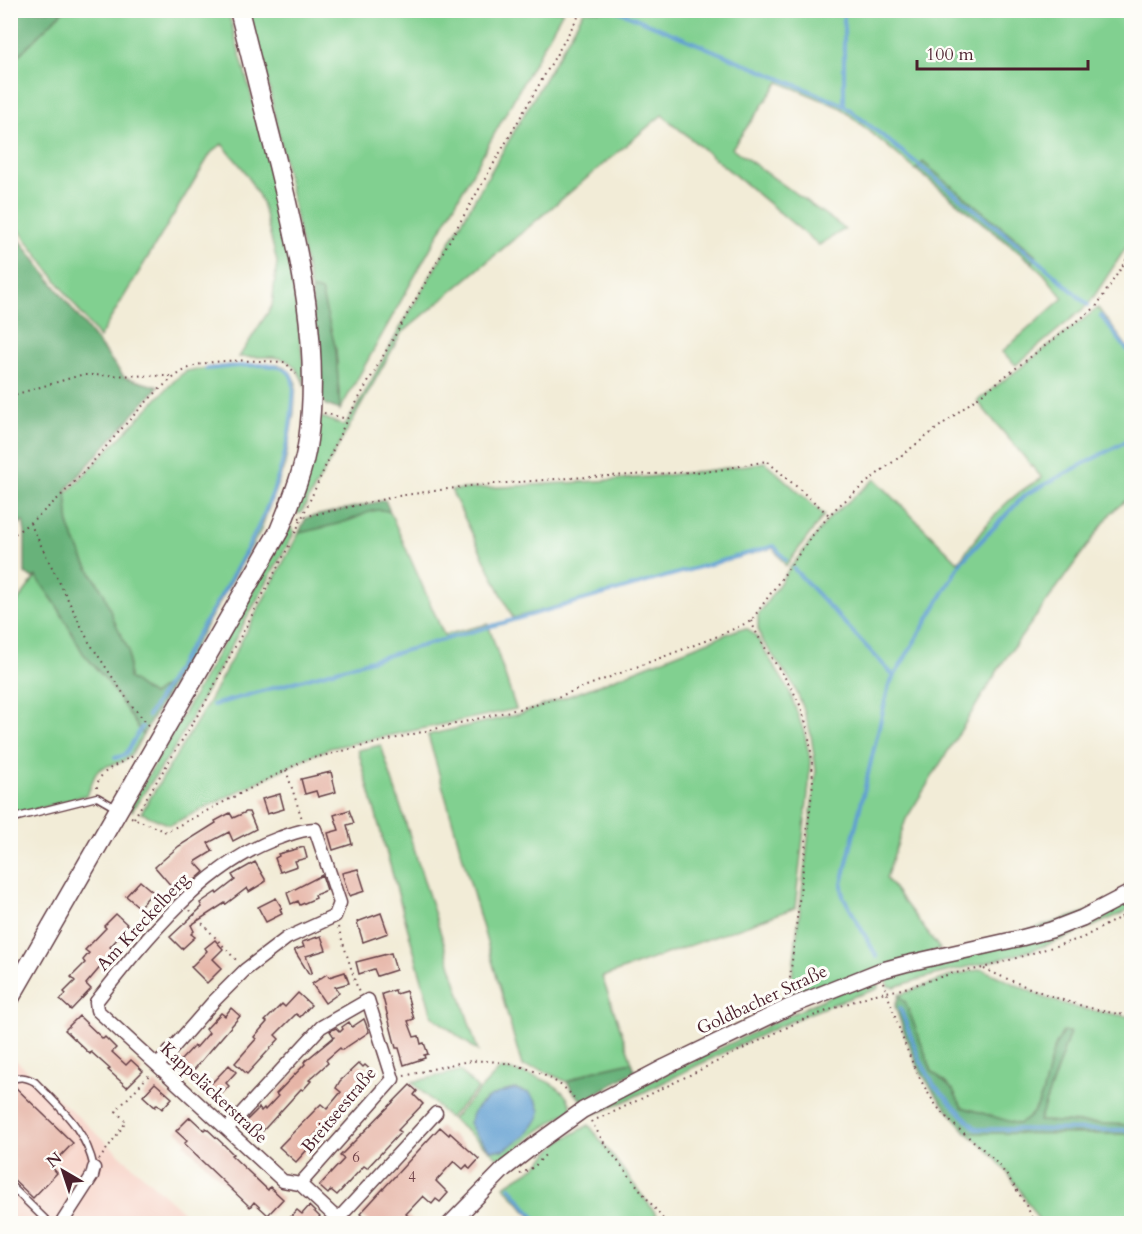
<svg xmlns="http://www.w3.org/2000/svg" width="1142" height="1234" font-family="Cardo,serif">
<rect width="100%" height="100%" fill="#fdfcf7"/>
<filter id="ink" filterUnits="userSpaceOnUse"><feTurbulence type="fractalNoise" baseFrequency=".0167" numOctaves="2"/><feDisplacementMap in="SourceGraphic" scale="12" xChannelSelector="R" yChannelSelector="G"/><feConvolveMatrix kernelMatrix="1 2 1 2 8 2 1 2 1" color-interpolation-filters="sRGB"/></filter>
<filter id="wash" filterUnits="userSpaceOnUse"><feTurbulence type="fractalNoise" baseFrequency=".008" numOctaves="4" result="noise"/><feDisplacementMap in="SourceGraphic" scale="24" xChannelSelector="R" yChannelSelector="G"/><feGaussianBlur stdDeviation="1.35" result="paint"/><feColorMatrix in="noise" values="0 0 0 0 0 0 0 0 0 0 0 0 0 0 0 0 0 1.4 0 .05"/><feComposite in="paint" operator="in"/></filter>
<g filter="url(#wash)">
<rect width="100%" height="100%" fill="#f2ecd7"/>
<path fill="#f7d1c6" d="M10,1055l181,164 8,4h-188z"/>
<path fill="#81d090" stroke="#66785e" stroke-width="1.5" d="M63,11h165c13,50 29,99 40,150 18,74 31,150 37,226 -13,-39 -32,-28 -66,-30l33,-51 5,-44 -15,-60 -18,-32 -22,-26 -11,9 -112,185 -88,-119 -1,-95 4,-5 -3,-5 -1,-51z
M247,11h316l-223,399 -4,-60 -15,-59 -10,-1 -45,-217 -12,-32z
M584,11h547v229l-42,64 -73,61 -14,-13 61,-54 -19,-24 -12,-11 5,-7 -114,-93 -7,7 -75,-62 -62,-26 -47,66 113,81 -26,16 -157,-130 -261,219 -100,179h-8l25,-95h7l19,8 13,-19 42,-77z
M1098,308l33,44v144l-20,17 -108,149 -97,157 -20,59 54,71 -140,47 -7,-1 -2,-9 25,-216 -5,-35 -8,-28 -10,-23 -32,-45 -3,-11v-13l32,-47 40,-51 45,-38 83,83c27,-35 44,-63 84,-84l-65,-77z
M230,365h49l6,2 6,6 5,10 -2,30 -9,51 -25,68 -84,146 -24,17 -24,-17 1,-12 -25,-73 -19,-30 -16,-36 -3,-33 110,-115 10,-8z
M765,462l59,53 -38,51 -13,-18 -260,70 -62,-128c105,-7 210,-10 314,-28z
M382,509l8,3 54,123 44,-11 28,85 -186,39 -24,10 -136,67 -29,-12 66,-108 92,-172 51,-13 19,-9z
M290,526l4,5 -2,6 -117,210 -43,64 -2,-3z
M36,576l21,30 26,47 25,29 35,53c-7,12 -11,24 -25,28 -6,2 -14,3 -19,7 -8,7 -6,17 -13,25l-76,22v-205z
M739,629h9l7,6 34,55 16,45 5,24 -1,26 -14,123 -193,69 30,85 -40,9 -25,11 -28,-13 -17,-3 -94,-331 92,-21 76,-28z
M381,745l97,306 -46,-35 -74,-266z
M1131,898v9l-8,6c-36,16 -73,33 -112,43 -38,11 -78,17 -116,31l-7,-1 -2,-8 4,-4z
M982,969l63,29 33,10 53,9v108l-92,-4 31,-89h-7c-17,28 -14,79 -45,93l-56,-18 -9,-17 -21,-19 -33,-76 52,-19z
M871,980l8,4 -2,5c-69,21 -132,53 -197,85 -28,14 -57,30 -87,40l-3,-1 1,-3 241,-115z
M500,1069c26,4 65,11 72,40l-32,21 -38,31 -50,-42z
M460,1071l18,18 -29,29 -37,-36z
M589,1125l74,98h-127l-32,-37 31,-19 25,-26z
M967,1133l164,1v89h-91c-20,-34 -40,-66 -73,-90z"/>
<path fill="#68b27a" stroke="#596852" stroke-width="1.5" d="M11,10l52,1 -52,52 -1,-52z
M923,162l114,94 -5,7 -116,-93z
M10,227l114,150 34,10 -92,103 3,37 16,36 19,30 9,25 16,33v27l23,17 24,-17 -33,57 -35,-53 -25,-29 -26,-47 -21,-30 -3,2 -8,-5v-40l-2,-12 -12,10z
M311,290l10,1 15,59 4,60 -14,-5 -7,-9z
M385,500l5,12c-16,-6 -25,3 -40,8 -16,6 -34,9 -51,13l7,-15z
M899,995l7,8 26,68 21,19 9,17 56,17c26,-11 26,-42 33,-66 2,-9 7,-18 12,-26h7l-31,89 92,4v9l-164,-1c-18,-21 -38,-44 -50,-69 -9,-19 -15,-39 -22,-58z
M632,1062l3,9 -52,30 -8,-7 -8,-12 25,-11z"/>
<path fill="#609fd2" stroke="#555f7e" stroke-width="1.5" d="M515,1089l14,4 8,9 3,9 -1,7 -14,18 -21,14h-13l-15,-15 -7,-12c6,-22 25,-30 46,-34z"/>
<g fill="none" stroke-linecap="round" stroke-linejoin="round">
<path stroke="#609fd2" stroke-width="4" d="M616,10l228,95 196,157 48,43
M844,10v95
M1101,316l31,40
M794,569l100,107
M213,705l561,-159 12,14
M148,716c20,-32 39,-65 59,-97 40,-66 78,-131 85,-209 1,-11 4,-27 -2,-36 -10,-16 -67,-6 -84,-5
M115,758l10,-3 17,-28
M877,957l-34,-61 -1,-12 47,-199 73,-124 63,-66 107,-57
M900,1008l20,52 14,25 42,44 156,1
M510,1187l29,37"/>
</g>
<g id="blocks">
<path fill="#e6b5a7" d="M331,772l5,20 -18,5 -2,-6 -11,3 -4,-15z
M280,794l4,15 -17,5 -5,-15z
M349,810l5,13 -7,2 5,19 -19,6 -5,-17 11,-3 -5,-15z
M246,812h3l7,17 -23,12 -4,-9 -21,11 5,8 -18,11 9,10 -28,25 -6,-7 3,-2 -18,-21 24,-21 37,-23 -1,-2 15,-8 3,5z
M304,847l3,11 -12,3 2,5 -17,6 -5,-14 4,-2 -1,-2z
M255,862l10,17v3l-16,10 -2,-4 -21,16 -1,-1 -34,22 3,6 -3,3 4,3 -13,12 -12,-12 32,-30 -2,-4 16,-11 1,2 18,-14 -3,-5z
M358,869l7,22 -16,5 -7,-23z
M322,875l5,15 -12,5 1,3 -16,7 -2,-4 -7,3 -4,-11z
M140,881l13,11 -14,15 -13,-11z
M276,898l6,10 -2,1 2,5 -16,8 -8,-15z
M381,913l7,20 -25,9 -6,-20z
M116,914l13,12 -19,21 4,4 -28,33 5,5 -20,21 -11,-10 6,-6 -2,-2 11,-11 -4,-4 14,-14 -2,-3 6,-7 -4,-3 21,-22 -2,-2z
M321,936l5,14 -20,6 6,16 -3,2 -15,-24 10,-3 -2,-5z
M215,940l8,9 -10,10 9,9 -15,15 -16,-16 16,-16 -2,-3z
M391,953l5,17 -19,6 -3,-7 -15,5 -3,-12z
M345,972l4,11 -14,4 4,6 -14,10 -13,-19 15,-10 2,3z
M395,990l1,4 10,-3 8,28 -6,2 6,16 5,-1 2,8 3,-1 4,11 -4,1 1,3 -21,7 -5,-17h-3l-14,-54z
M298,993l13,12 -11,12 -4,-3 -21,21 4,4 -32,35 -12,-11 21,-24 -2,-2 13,-15 -2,-1 17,-17 3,3z
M231,1008l9,8 -48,56 -12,-11 14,-15 2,2 13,-15 -3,-4 15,-16 4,3z
M79,1016l24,23 2,-2 11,11 -4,4 14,13 5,-5 12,11 -16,16 -19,-17 2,-1 -19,-17 -1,2 -25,-24z
M364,1019l5,13 -27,18 -2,-2 -14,12 2,3 -19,17 2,1 -8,9 -2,-1 -41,45 -14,-13 13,-13 2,3 3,-3 1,2 13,-14 -2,-2 29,-30 -1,-2 30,-25 -4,-6 6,-3 4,4 3,-3 -1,-2 7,-5 3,5z
M359,1063l4,4 2,-2 10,9 -36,41 -3,-3 -23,25 3,3 -20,22 -17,-15 42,-43 6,5 14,-17 -5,-4 4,-7z
M229,1065l7,7 -10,11 3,3 -12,13 -11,-10z
M155,1083l17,15 -10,11 -5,-5 -2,3 -12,-11z
M10,1085h3l60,58 -22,23 6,7 -24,25 -23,-22z
M410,1085l7,6 -3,4 9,9 -25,26 3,2 -34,36 -3,-2 -27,29 -6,-5 -3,4 -9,-8 25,-27 -4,-3z
M190,1117l14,13 2,-2 16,15 11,11 -2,1 37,35 2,-3 13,12 -15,16 -14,-13 -4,5 -66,-63 3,-3 -11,-10z
M440,1127l9,8 1,-2 29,26 -9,10 -3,-4 -4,4 -9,-8 -18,20 12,12 -8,9 -4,-3 -4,5 -9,-8 -17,18 10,10h-46l-10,-10z
M309,1206l11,11 -6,7h-30l13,-14 5,4z"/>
</g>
</g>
<g filter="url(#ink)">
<use href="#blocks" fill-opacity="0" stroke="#633e45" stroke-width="1.5"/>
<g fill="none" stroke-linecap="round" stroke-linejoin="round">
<defs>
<path id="service" d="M10,819l87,-22 21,12
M10,1080c10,-4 16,-3 25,2 26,27 51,47 59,86
M10,1185l40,39"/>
<path id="minor" d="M158,1065l56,-64 31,-31 42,-32 48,-22 5,-13 -25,-74c-13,0 -24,5 -36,9 -75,26 -135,103 -183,164l1,8 186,171 17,3 43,40
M227,1129l94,-102 47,-27 25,79 -93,105
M338,1219l98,-106
M61,1224l31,-48 2,-8"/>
<path id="tertiary" d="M450,1224l55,-56 35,-27 43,-31 82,-43 124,-60 90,-36 26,-7 116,-26 30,-8 31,-12 50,-26"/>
<path id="secondary" d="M10,998l269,-467c12,-30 25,-60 29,-91 13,-93 -8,-185 -30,-275 -13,-52 -26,-103 -39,-155"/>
</defs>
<use href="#service" stroke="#633e45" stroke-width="9"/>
<use href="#minor" stroke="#633e45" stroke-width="15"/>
<use href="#tertiary" stroke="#633e45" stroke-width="18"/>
<use href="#secondary" stroke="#633e45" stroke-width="21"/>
<path stroke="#633e45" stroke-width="2" stroke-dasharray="1.5 4.5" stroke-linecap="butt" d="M10,396l71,-21 93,1
M324,413l23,6 235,-409
M299,518l99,-22 71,-10 100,-8 144,-7 54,-10 62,54
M30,523l59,119 40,60 21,25
M295,533l52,-114
M10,537c25,-17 49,-38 69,-60 27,-28 81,-100 115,-111 25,-8 64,-5 91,-4l11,12
M751,621c12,30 36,54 49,84 10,25 12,52 13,78l-25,212
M286,770l16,49
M97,788c0,-17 22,-24 36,-32
M131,817l35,15 139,-72 234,-56 179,-68 33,-15 60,-84 24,-28 37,-31 224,-171 36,-56
M134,818l71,-115 85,-159
M190,910l47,51
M338,927l21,66
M984,969c49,21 94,40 148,47
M883,982c15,41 27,87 53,123 15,21 39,35 57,54 18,19 31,42 43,65
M404,1076c23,-5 47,-13 69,-15 33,-2 82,11 102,38
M597,1119l19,-8 186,-91 69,-25 31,-6 48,-15 33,-6 99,-30 50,-27
M591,1121l15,25 61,78
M99,1160l27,-38 -10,-11 34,-37
M520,1174l14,-7 12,-13"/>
<use href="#service" stroke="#fff" stroke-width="6"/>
<use href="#minor" stroke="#fff" stroke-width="12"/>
<use href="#tertiary" stroke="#fff" stroke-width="15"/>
<use href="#secondary" stroke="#fff" stroke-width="18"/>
</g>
</g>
<g text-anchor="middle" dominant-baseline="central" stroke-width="6" stroke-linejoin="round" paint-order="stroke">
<g font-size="15" fill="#71444a">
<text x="356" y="1157">6</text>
<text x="412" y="1177">4</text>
</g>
<g font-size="18" fill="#4a1f2b" stroke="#fdfcf7">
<text transform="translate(143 922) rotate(-47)">Am Kreckelberg</text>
<text transform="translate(762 1000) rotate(-25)">Goldbacher Straße</text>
<text transform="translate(214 1093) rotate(43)">Kappeläckerstraße</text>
<text transform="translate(339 1110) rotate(-50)">Breitseestraße</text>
</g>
</g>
<rect width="1142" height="1234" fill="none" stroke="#fdfcf7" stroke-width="36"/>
<g transform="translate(63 1171) rotate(321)" stroke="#fdfcf7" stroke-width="4.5" paint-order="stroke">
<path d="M0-4.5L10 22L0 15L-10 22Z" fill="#4a1f2b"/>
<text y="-9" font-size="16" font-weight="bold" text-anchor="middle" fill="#4a1f2b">N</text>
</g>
<path d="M917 60v9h171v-9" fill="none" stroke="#4a1f2b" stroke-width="3"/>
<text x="926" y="60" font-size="18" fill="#4a1f2b" stroke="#fdfcf7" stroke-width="4.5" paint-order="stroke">100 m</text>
</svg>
